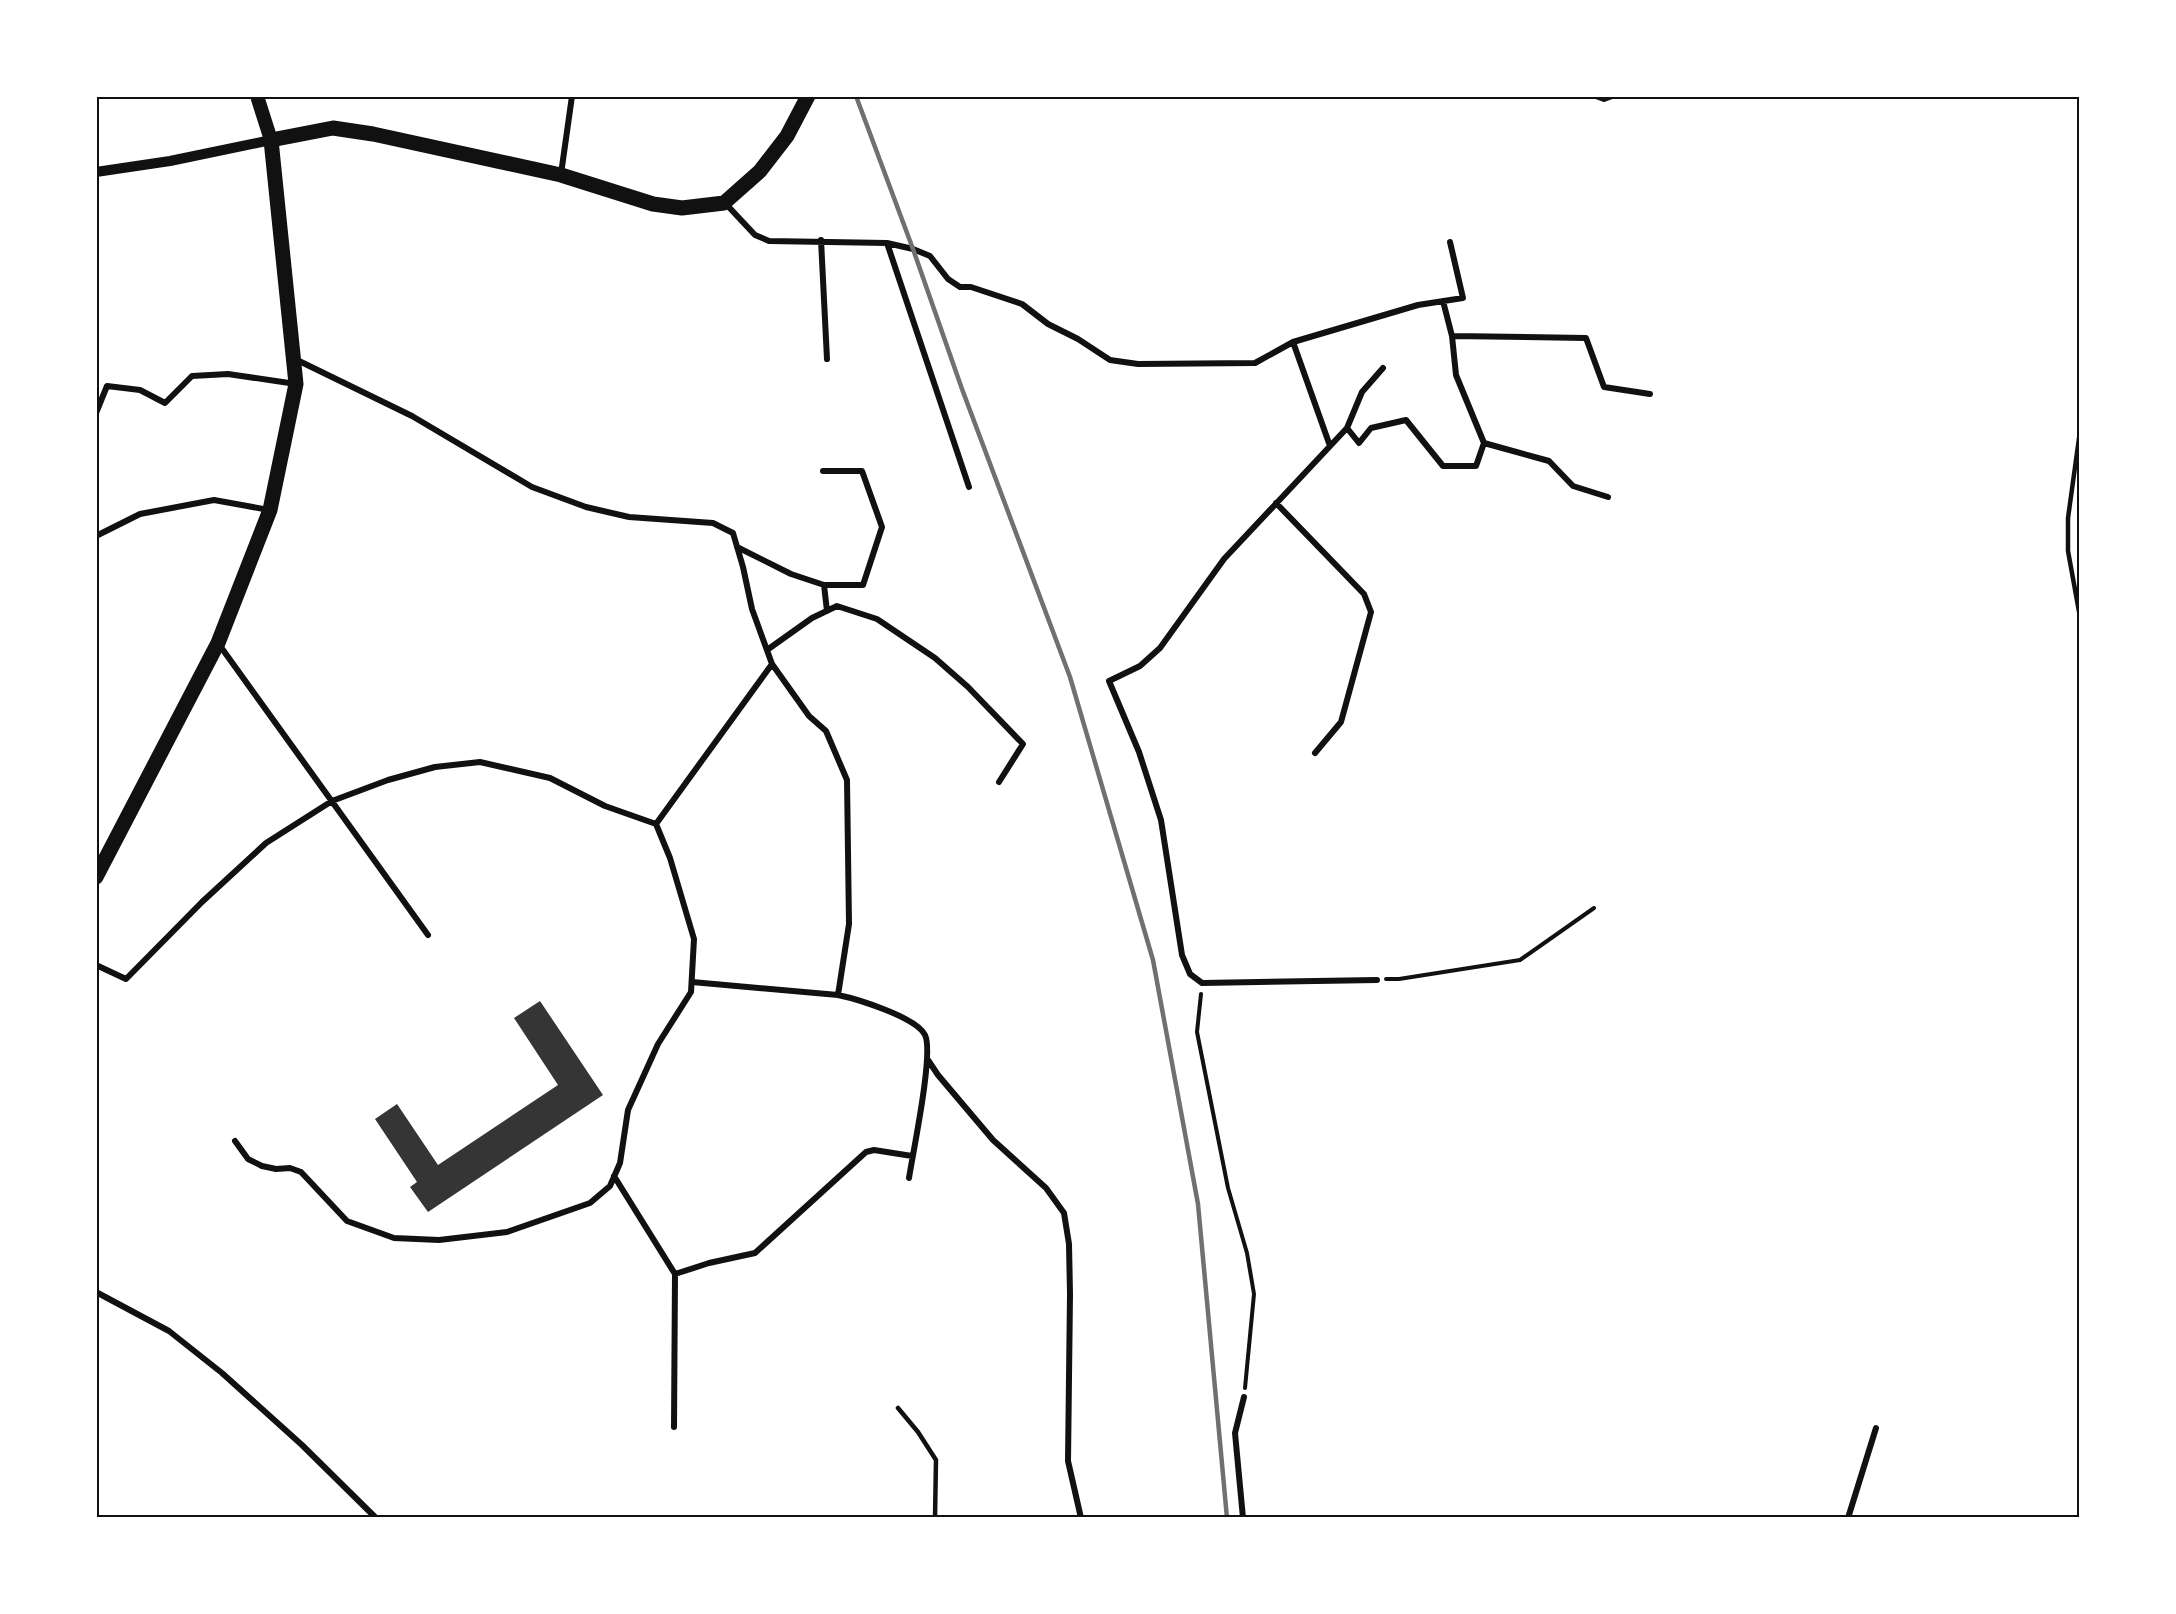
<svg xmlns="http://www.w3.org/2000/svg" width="2176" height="1614" font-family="'Open Sans',sans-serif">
<rect width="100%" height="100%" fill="#fff"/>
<path fill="#353535" d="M540,1001l63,94 -175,117 -18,-25 7,-5 -42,-63 22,-15 41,61 120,-80 -44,-67z"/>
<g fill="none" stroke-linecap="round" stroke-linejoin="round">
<path stroke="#111" stroke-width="4" d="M1386,979h13l121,-19 74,-52
M1201,994l-4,38 31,156 19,65 7,41 -9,94"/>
<path stroke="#111" stroke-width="4.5" d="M2080,431l-12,87v33l12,66
M898,1408l20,24 18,28 -1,58"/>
<path stroke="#111" stroke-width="6" d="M1596,96l8,3 8,-3
M561,174l11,-78
M725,203l30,32 14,6 118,2 26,6 17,7 18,23 12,8h11l51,17 26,20 30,15 32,21 28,4 117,-1 38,-21 125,-37 45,-7 -13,-56
M821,240l6,119
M887,243l82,244
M1443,301l9,35 4,39 28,68 65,18 24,25 35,11
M1452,336l134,2 18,49 46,7
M1293,342l37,104
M295,359l117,57 120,71 54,20 43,10 84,6 20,10 10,34 9,42 20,55 37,52 17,15 21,49 2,144 -11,71
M96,413l11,-27 33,4 25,13 27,-27 36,-2 68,10
M1347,428l15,-36 21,-24
M1276,503l88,91 7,18 -30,110 -26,31
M96,536l44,-22 74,-14 55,10
M737,547l54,27 33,11h39l19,-58 -20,-56h-39
M824,585l3,26
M218,643l210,292
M767,650l45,-32 25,-12 40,13 58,39 33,29 55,57 -24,38
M96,965l30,14 76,-77 64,-59 66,-42 56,-21 47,-13 45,-5 70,16 55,28 51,18
M1377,980l-175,3 -12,-9 -8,-19 -21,-135 -22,-68 -30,-71 31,-15 20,-18 64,-89 123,-131 12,15 12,-15 35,-8 37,46h33l8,-23
M692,982l146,13c19,4 78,22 87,40 9,18 -12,117 -16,143
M928,1060l10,15 55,65 53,48 18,25 5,31 1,50 -2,167 13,57
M235,1141l13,18 14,7 14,3 14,-1 11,4 46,49 47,17 45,2 68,-8 83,-29 20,-17 10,-23 8,-53 30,-66 33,-52 3,-53 -24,-81 -14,-34 116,-160
M614,1176l61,98 -1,153
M675,1274l34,-11 46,-10 111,-101 8,-2 38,6
M96,1292l73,39 53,42 80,72 74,73
M1243,1518l-8,-85 9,-36
M1848,1518l28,-90"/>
<path stroke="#111" stroke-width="10" d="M96,172l74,-11 101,-21"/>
<path stroke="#111" stroke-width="14" d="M257,96l14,44"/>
<path stroke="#111" stroke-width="15" d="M96,877l122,-234 52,-133 26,-126 -25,-244 62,-12 40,6 188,41 92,29 29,4 42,-5 36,-32 27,-35 21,-40"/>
<path stroke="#707070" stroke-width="4.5" d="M856,96l57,153 49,140 108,288 83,283 45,244 29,314"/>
</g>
<rect width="2176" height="1614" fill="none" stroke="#ffffff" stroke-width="195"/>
<rect x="98" y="98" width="1980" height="1418" fill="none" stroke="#111" stroke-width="2"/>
</svg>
